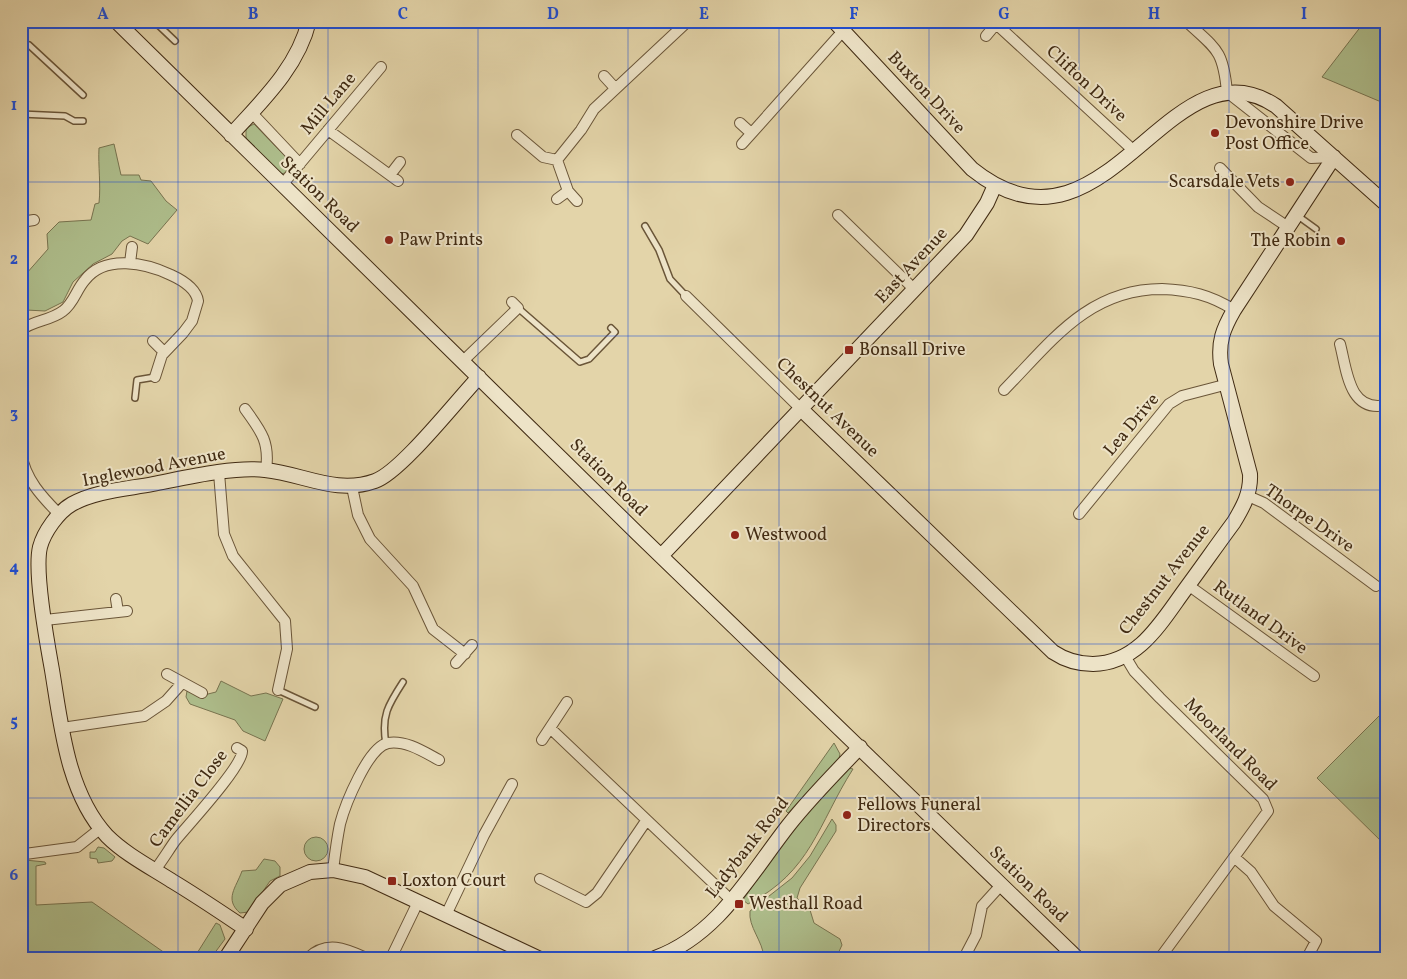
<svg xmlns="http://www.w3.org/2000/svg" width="1407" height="979" font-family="Vollkorn,serif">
<rect width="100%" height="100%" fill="#e3d4a9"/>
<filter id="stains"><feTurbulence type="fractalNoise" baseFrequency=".004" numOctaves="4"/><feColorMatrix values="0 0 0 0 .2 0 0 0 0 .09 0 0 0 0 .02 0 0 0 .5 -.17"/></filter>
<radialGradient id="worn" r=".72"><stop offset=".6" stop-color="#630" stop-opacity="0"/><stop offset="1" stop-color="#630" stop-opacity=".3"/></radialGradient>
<path fill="#aebe8c" stroke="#787450" d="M1365,21h21v83l-64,-27z
M254,124l34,35 3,6 -6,8 -4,1 -35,-31v-15z
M114,144l7,31h18l2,5 10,1 15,20 11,9 -29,34 -18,-8 -8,5 -10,13 -19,10 -20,18 -10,20 -18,9 -19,-1 -5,-3v-36l5,3 22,-25 -1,-15 12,-12 32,-2 4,-16 4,-1c2,-19 -1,-37 0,-55z
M221,681l30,15 15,-3 17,6 -18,42 -22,-10 -8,-11 -45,-16 -4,-7 1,-6 13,5 16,-4z
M1386,709v137l-69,-68z
M834,743l6,11 -1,5 -51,54 -2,-2z
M849,768l4,1c-35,55 -42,103 -105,135l-5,-4c31,-46 64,-94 106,-132z
M832,819l4,6v6l-36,57 -3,10 13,12 4,13 26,16 2,6 -6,13h-72c-1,-17 -16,-31 -14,-47l42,-33 18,-22z
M304 849a12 12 0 1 1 24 0a12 12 0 1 1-24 0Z
M21,838l4,22 20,2 1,2 -10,2v39l56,-3 80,56h-150l3,-5 -4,-16z
M98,847l6,1 11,9 -3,4 -14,2 -1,-4 -7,-1v-6h5z
M264,859l11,2 5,6v9l-10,5 -21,31 -9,1c-16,-14 -4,-25 2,-42l14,-1z
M216,923l4,2 5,14 -14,19h-17z"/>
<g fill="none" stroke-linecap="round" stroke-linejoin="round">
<defs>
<path id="lane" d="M154,21l21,20
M21,43l8,2 54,50
M21,114l44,2 9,5h9
M1298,216l18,13
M645,226l14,24 11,29 16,17
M518,308l62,54 9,-3 26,-27 -4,-4
M135,398l2,-18 18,-3
M278,690l37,17
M386,744c-5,-28 2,-39 17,-62"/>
<path id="street" d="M993,21l141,130
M1186,21c30,28 37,28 41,71l84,66 23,-1
M986,36l10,-12
M604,76l11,12
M251,112l49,52
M740,123l11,10
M328,130l70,51
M517,135l26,22 14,3 11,31 9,10
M742,144l101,-113
M557,160l24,-30 13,-21 94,-88
M1220,168l38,39 30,20
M390,175l10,-13
M282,185l99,-118
M557,199l11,-8
M838,215l77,75
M21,222l13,-2
M130,263l2,-16
M686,296l116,114
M21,330c13,-10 29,-9 42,-19 11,-8 13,-21 22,-31 20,-26 61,-17 86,-5 11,5 25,13 27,26l-6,20 -9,12 -21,22 -7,22
M153,341l11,11
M1340,344c7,27 9,69 46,61
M462,362l56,-54 -6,-6
M1004,390c47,-48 84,-101 158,-101 27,1 49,6 72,21
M245,409c16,22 25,33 21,61
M21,453c4,26 21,44 39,62
M219,473l5,61 9,22 52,65 2,28 -9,41
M352,487l6,28 12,24 43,47 20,43 32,25
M1248,496l16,7 112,83
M1079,514l90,-110 13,-8 46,-12
M1188,585l126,91
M116,599l2,13
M45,620l82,-9
M1125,656l9,15 26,27 103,101 5,12 -108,147
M456,663l16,-18
M167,674l35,19
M62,728l82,-12 22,-15 16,-18
M550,728l182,173
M542,740l25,-38
M25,854l52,-7 24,-19
M1234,857l17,15 23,34 42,35 -9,17
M155,870c7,-9 13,-19 20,-29 12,-15 68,-75 67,-90l-5,-3
M333,870c2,-16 4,-31 7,-46 5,-19 28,-77 48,-81 18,-3 36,9 51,17
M540,879l46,23 11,-9 49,-72
M446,915l38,-80 28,-51
M308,958c19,-18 38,-9 58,0
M391,958l27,-56
M964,958l12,-23 6,-29 19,-21"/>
<path id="secondary" d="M116,21l521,512 440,425
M834,21l138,148c134,108 196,-135 304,-63l110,98
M231,135c31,-34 67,-68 78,-114
M802,410l251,242c12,8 25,12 40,12 45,-1 67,-40 91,-73 17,-23 33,-46 50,-69 9,-15 17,-29 16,-48l-29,-110c-3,-22 2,-35 13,-54l100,-153
M661,556l305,-321 21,-32 8,-18
M246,929c-24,-16 -49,-33 -74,-48 -22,-14 -47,-27 -65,-45 -40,-43 -46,-112 -55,-166 -5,-28 -18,-98 -12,-123 4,-15 18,-35 32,-43 23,-13 55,-15 81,-20 31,-6 81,-18 112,-14 39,4 71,25 110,11 26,-9 82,-81 104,-104
M226,958l36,-55 18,-18 30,-13 23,-2 32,7 173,81
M655,958c63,-23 94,-82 133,-132 22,-28 47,-53 72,-79"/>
</defs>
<use href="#lane" stroke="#6a5538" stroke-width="8"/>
<use href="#street" stroke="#6a5538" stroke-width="12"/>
<use href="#secondary" stroke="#412b13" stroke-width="16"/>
<use href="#lane" stroke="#ede3c7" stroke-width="5"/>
<use href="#street" stroke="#ede3c7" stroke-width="10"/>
<use href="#secondary" stroke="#ede3c7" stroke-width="14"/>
</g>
<path fill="none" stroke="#1d4ed8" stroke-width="1" stroke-opacity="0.55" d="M178,21v937M328,21v937M478,21v937M628,21v937M779,21v937M929,21v937M1079,21v937M1229,21v937M21,182h1365M21,336h1365M21,490h1365M21,644h1365M21,798h1365"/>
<g fill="#8f2418" stroke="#ede3c7" stroke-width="2">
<circle cx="1215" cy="133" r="5"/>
<circle cx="1290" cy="182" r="5"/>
<circle cx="389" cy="240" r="5"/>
<circle cx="1341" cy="241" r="5"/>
<rect x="844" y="345" width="10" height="10" rx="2.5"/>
<circle cx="735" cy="535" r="5"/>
<circle cx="847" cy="815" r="5"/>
<rect x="387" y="876" width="10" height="10" rx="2.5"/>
<rect x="734" y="899" width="10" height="10" rx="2.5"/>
</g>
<g text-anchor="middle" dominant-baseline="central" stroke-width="4" stroke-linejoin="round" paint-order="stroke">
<g font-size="18" fill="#412b13" stroke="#ede3c7">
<text transform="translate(1086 84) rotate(43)">Clifton Drive</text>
<text transform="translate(926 93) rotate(47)">Buxton Drive</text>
<text transform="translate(329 104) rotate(-50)">Mill Lane</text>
<text transform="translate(319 195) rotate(44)">Station Road</text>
<text transform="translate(912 266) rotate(-47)">East Avenue</text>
<text transform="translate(827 408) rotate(44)">Chestnut Avenue</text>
<text transform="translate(1132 425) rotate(-50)">Lea Drive</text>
<text transform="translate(154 468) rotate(-11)">Inglewood Avenue</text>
<text transform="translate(608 478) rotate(45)">Station Road</text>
<text transform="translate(1309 519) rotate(35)">Thorpe Drive</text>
<text transform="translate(1165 580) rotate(-52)">Chestnut Avenue</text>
<text transform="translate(1260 618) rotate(36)">Rutland Drive</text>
<text transform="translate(1230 745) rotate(45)">Moorland Road</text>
<text transform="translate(189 799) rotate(-53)">Camellia Close</text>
<text transform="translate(748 848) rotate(-52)">Ladybank Road</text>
<text transform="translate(1028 885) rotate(44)">Station Road</text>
</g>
<g font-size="18" fill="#412b13" stroke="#ede3c7" text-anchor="start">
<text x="1225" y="123">Devonshire Drive<tspan x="1225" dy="21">Post Office</tspan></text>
<text x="1280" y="182" text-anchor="end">Scarsdale Vets</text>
<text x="399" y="240">Paw Prints</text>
<text x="1331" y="241" text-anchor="end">The Robin</text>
<text x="859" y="350">Bonsall Drive</text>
<text x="745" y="535">Westwood</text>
<text x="857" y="805">Fellows Funeral<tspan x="857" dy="21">Directors</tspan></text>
<text x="402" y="881">Loxton Court</text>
<text x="749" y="904">Westhall Road</text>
</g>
</g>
<rect width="1407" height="979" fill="none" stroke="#e3d4a9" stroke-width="55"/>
<rect x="28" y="28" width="1352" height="924" fill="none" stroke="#1d4ed8" stroke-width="2"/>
<g font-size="16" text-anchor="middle" font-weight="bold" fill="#1d4ed8">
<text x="103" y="19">A</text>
<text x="253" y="19">B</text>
<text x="403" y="19">C</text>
<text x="553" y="19">D</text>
<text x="704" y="19">E</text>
<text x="854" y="19">F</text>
<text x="1004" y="19">G</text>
<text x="1154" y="19">H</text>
<text x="1304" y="19">I</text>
<text x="14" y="110">1</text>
<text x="14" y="264">2</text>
<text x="14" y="418">3</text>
<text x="14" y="572">4</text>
<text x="14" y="726">5</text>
<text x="14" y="880">6</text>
</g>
<rect width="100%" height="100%" filter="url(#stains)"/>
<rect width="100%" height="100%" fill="url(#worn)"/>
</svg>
